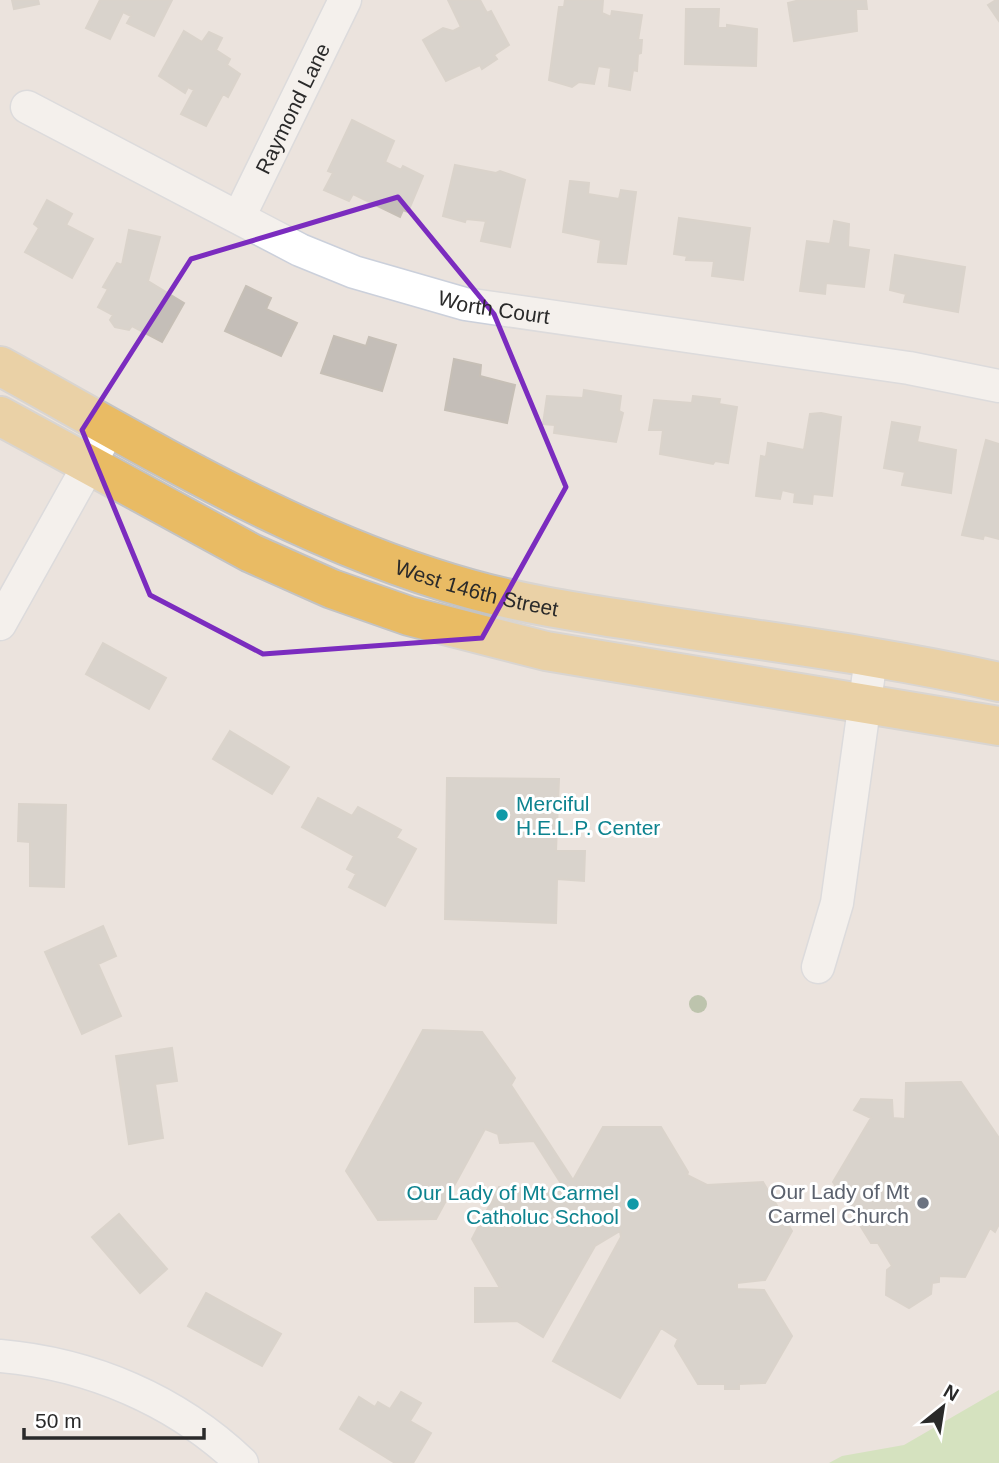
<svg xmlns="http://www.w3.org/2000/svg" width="999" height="1463" font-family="Arial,sans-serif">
<rect width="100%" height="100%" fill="#ebe3dd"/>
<path fill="#badf9c" d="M999,1390v73h-170l13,-7 62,-11z"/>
<path fill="#c4beb8" stroke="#c6bfb6" stroke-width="2" d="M12,0h26l1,4 -25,5z
M100,0h72l-18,36 -27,-13 4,-7 -8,-4 -13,27 -24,-11z
M448,0h32l7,13 4,-2 18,34 -15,10 3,4 -15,10 -2,-4 -34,16 -23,-41 20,-12 10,3 8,-4z
M565,0h38l-1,13 9,4 1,-6 30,4 -4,25h4l-1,13 -3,1 -1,17 -4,-1 -3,20 -21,-4 2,-18 -13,-2 -4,18 -15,-2 -7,5 -23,-7 10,-73h5z
M800,0h66l1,9h-11l1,22 -63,10 -6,-38z
M996,0h3v21l-11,-16z
M686,9h33l-1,19h9v-3l30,4 -1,37 -71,-2z
M184,31l18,11 7,-10 13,6 -6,12 14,9 -3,6 13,9 -12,23 -5,-3 -17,32 -25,-12 13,-24 -6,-3 -3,6 -26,-17z
M352,120l42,21 -9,21 16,8 2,-4 20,10 -15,36 -5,-2 -3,7 -47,-23 -4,7 -25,-11 9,-17 -5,-2z
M455,165l41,8 4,-2 25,9 -15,67 -29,-6 5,-20 -20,-2 -1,3 -22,-6z
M570,181l19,2 -1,11 31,5 2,-9 15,2 -10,72 -28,-2 3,-22 -38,-8z
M47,200l25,14 -6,11 27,14 -21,39 -47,-26 14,-24 -5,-4z
M679,218l71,10 -7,52 -31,-4 2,-15 -28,-1 1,-4 -13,-2z
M834,221l15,3 -1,23 21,3 -5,37 -38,-4 -1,11 -25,-3 7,-50 23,3z
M129,230l31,7 -12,44 36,22 -22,39 -30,-16 -3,4 -14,-3 -5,-7 3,-5 -15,-8 10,-18 -5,-2 14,-24 5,2z
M895,255l70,12 -7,45 -54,-10 2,-8 -16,-4z
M246,286l25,12 -5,11 31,14 -16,33 -56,-25z
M334,336l32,10 3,-9 27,8 -14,46 -61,-18z
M454,359l27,6 -1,11 35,9 -8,38 -62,-13z
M584,390l37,6 -2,15 4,2 -7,29 -62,-9 1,-8 -12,-1 4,-28 36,2z
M693,396l27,3 -1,5 18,3 -9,56 -13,-2 -2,3 -53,-10 3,-24h-14l5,-30 38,3z
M821,413l20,4 -9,79 -19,-2 -1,10 -18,-2 1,-9 -13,-3 -2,9 -24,-3 5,-40 5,1 2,-14 36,7 6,-36z
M892,422l28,5 -3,15 39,8 -5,43 -49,-8 3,-13 -21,-4z
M986,440l13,4v95l-15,-4 -1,4 -21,-4z
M103,643l63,35 -17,31 -63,-35z
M230,731l59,36 -17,27 -59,-35z
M447,778l112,1 -3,72h29l-1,30 -27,-2 -1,44 -111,-4z
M318,798l34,18 6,-9 43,23 -5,8 20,11 -31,57 -36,-19 7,-13 -9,-5 7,-13 -52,-29z
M19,804l47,1 -2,82 -34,-1v-44l-12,-1z
M103,926l13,30 -18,8 23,52 -39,18 -37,-82z
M423,1030l59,2 33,46 -4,7 62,95 30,-53h58l27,45 -1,3 20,10 56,-3 29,49 -27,49 -28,3v6l27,1 28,46 -27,47 -26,1v5h-14v-5h-27l-23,-38 3,-7 -17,-11 -41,70 -67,-37 68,-124 -1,-6 -25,15 -52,91 -26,-16 -42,1v-34h25l-28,-49 27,-52 58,3 5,-5 -28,-44 -34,2 -2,-9 -13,-5 -49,90 -58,1 -32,-49z
M172,1048l5,33 -22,3 8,54 -34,6 -13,-88z
M961,1082l38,56v86l-4,8 -5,-4 -25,49 -26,-1v6l-7,1 -1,11 -22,14 -23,-13 1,-25 5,-4 -14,-23h-7l-38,-61 38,-64 -17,-8 7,-11 31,1 1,18 12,1 1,-36z
M119,1214l48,55 -27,24 -48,-56z
M206,1293l75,41 -19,32 -74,-40z
M401,1392l20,11 -11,18 21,12 -18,30h-18l-55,-34 19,-32 16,10 3,-5 12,7z"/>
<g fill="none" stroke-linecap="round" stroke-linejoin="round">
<defs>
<g id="minor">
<path id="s1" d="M27,107l273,143 54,22 111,32 444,64 90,18"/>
<path id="s2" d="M239,217l106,-217"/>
<path d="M0,624l110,-197"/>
<path d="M818,967l19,-64 34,-245"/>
<path d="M0,1356c91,8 176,44 242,107"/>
</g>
<g id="major">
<path id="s3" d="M0,366c152,84 301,176 470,223 60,17 121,25 183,35 115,18 232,32 346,58"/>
<path d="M0,416l251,137 81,36 77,27 137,35 453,75"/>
</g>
</defs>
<use href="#minor" stroke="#cbd0db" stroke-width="35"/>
<use href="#major" stroke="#c3c3c3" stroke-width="42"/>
<use href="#minor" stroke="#fff" stroke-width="32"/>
<use href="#major" stroke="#e9bb64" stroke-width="38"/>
</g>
<circle fill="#869d74" cx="698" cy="1004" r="9"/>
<path d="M0 0H999V1463H0ZM398,197l96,117 72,173 -84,151 -219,16 -113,-59 -68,-165 109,-171z" fill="#ebe3dd" fill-opacity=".55" fill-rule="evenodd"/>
<path fill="none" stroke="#7b2cbf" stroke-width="5" stroke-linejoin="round" d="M398,197l96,117 72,173 -84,151 -219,16 -113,-59 -68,-165 109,-171z"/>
<g fill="#0f9aa8" stroke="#fff" stroke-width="2.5">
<circle cx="502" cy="815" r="7"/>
<circle cx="633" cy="1204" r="7"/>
</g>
<circle fill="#6b7280" stroke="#fff" stroke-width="2.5" cx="923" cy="1203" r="7"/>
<g text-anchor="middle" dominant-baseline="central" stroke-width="6" stroke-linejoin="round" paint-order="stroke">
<g font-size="21" fill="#2a2a2a" stroke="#fff">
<text stroke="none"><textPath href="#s2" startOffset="121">Raymond Lane</textPath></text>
<text stroke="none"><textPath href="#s1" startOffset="511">Worth Court</textPath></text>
<text stroke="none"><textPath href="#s3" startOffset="528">West 146th Street</textPath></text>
</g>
<g font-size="21" fill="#0d838f" stroke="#fff" text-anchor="start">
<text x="516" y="803">Merciful<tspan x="516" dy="24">H.E.L.P. Center</tspan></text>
<text x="619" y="1192" text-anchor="end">Our Lady of Mt Carmel<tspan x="619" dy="24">Catholuc School</tspan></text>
</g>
<g font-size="21" fill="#5b616d" stroke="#fff" text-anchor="end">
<text x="909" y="1191">Our Lady of Mt<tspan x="909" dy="24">Carmel Church</tspan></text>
</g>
</g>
<g transform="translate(943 1407) rotate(30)" stroke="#ffffff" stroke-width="5" paint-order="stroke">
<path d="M0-5L12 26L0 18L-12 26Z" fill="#2a2a2a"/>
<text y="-10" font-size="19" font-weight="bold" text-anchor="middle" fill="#2a2a2a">N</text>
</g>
<path d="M24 1428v10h180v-10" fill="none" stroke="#2a2a2a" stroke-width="3.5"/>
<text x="35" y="1428" font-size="21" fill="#2a2a2a" stroke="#ffffff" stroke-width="5" paint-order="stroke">50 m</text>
</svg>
